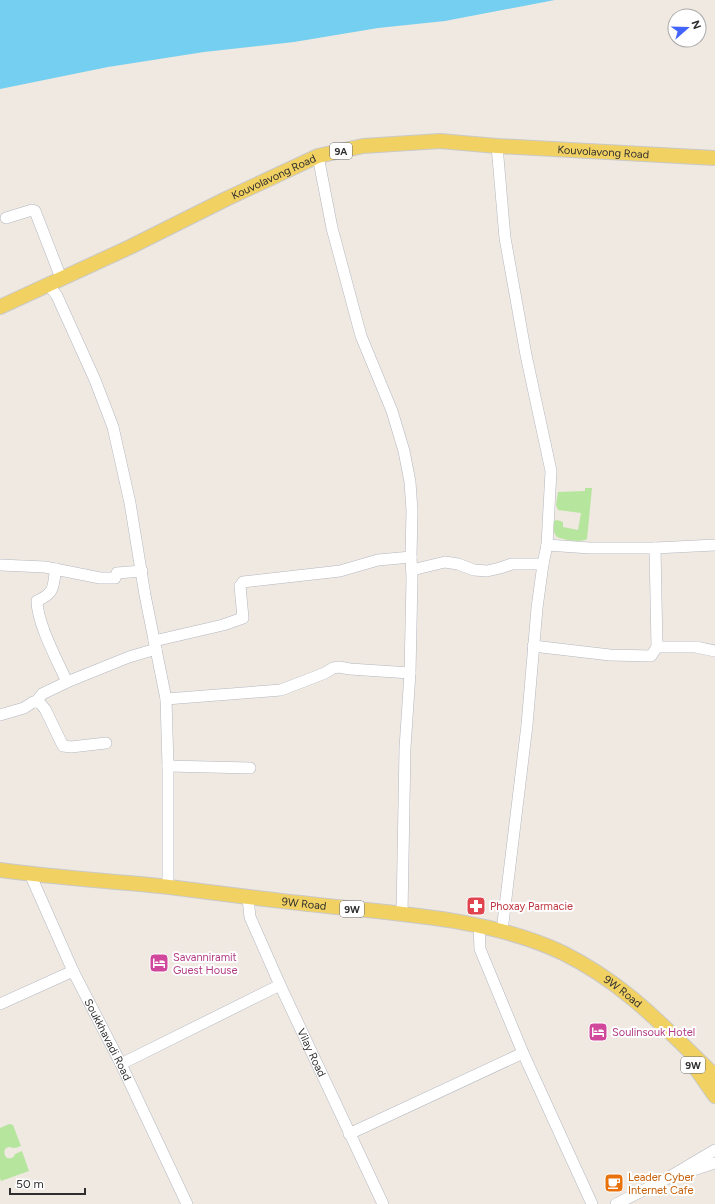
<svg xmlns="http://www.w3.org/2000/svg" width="715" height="1204" font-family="Figtree,sans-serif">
<rect width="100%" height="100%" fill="#efe9e1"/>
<path fill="#b6e59e" d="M585,488h7l-5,51c-8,4 -22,1 -30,-2 -4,-5 -4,-9 -3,-16l3,-1 6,2v5l15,3 3,-17 -23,-3 -2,-5 2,-13 27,-1z
M9,1124l4,1 8,21c-3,1 -5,2 -8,2 -1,0 -2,-1 -3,-1 -7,0 -7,7 -3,11 4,1 7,0 8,-4l7,-3 7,20 -28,10 -1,-3v-50z"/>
<path fill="#75cff0" d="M0,0h555l-110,21 -67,7 -84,14 -90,10 -96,15 -108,22z"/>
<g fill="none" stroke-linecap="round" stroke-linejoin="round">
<defs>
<g id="minor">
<path d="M497,146l8,92 21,117 25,116 -4,74 -4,19 -6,44 -10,117 -25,206"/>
<path d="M318,156l14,72 29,108 31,75 12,40 6,31 2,29 -1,46 1,21 -2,95 -5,75 -3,166"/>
<path d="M6,218l26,-8 3,1 26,67"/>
<path d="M48,284l9,12 38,84 18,47 17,76 15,92 21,104 2,67v121"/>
<path d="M547,545l43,3h65l60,-3"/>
<path d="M655,548l2,99"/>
<path d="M0,565l45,2 55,11h15l2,-5 25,-2"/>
<path d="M56,569c-4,19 0,23 -19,32 0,22 21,61 30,81"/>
<path d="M412,570l33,-8 13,2 16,6 13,1 13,-3 12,-4h31"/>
<path d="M154,641l69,-16 20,-7 -3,-32 3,-4 97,-11 38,-11 33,-3"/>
<path d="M533,646l77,9 41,1 6,-9h39l19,4"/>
<path d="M166,699l115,-9 44,-17 8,-5 6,-1 11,2 60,4"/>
<path d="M36,702l6,-8 25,-12 62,-25 27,-8"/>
<path d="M0,715l24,-7 9,-6h6l6,7 18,37 8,1 35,-4"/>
<path d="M168,766l82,2"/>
<path id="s1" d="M30,874l43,97 48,93 66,140"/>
<path id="s2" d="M248,898l2,19 30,68 103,219"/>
<path d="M479,925l1,24 43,104 69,151"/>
<path d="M0,1004l73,-33"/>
<path d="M121,1064l159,-79"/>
<path d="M349,1134l174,-81"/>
<path d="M687,1172l28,-9"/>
<path d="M616,1204l50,-25 49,-29"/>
</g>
<g id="major">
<path id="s3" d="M0,307l130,-60 96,-48 92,-43 45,-10 77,-5 57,5 218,12"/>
<path id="s4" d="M0,870c56,8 113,11 169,17 50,6 99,13 149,18 80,9 172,13 245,48 63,31 103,76 152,123"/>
<path d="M692,1063l23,33"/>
</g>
</defs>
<use href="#minor" stroke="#b4b7c1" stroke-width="12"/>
<use href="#major" stroke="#c9c9c9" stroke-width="16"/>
<use href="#minor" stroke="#fff" stroke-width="11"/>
<use href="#major" stroke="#f2d163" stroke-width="14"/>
</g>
<defs>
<symbol id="pharmacy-square" viewBox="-11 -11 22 22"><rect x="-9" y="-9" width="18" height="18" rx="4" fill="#e0444e" stroke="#fff"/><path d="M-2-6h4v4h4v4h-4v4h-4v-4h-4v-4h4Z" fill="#fff"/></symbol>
<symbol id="hotel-square" viewBox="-11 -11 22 22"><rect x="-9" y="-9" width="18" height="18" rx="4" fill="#d1479c" stroke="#fff"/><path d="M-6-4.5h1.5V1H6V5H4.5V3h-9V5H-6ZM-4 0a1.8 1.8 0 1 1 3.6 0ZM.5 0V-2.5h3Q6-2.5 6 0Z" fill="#fff"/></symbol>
<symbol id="cafe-square" viewBox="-11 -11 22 22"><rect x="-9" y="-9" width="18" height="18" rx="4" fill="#e8710a" stroke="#fff"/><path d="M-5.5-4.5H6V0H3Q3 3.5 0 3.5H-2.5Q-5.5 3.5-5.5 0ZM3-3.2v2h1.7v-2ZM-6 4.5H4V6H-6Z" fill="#fff"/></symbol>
</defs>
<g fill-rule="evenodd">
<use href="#pharmacy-square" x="465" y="895" width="22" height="22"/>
<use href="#hotel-square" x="148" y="952" width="22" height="22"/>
<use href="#hotel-square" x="587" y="1021" width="22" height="22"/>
<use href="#cafe-square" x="603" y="1172" width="22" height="22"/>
</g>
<g text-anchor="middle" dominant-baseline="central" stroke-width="4" stroke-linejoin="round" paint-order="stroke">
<g fill="#fff" stroke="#6d6d6d" stroke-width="1">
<rect x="330" y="143" width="22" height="16" rx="3"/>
<rect x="340" y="901" width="24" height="16" rx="3"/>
<rect x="681" y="1057" width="24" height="16" rx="3"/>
</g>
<g font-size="10" font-weight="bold" fill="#2e2e2e">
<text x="341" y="151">9A</text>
<text x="352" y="909">9W</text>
<text x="693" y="1065">9W</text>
</g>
<g font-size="11" fill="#2e2e2e" stroke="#fff">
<text stroke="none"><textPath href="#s3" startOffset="639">Kouvolavong Road</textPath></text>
<text stroke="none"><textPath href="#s3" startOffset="303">Kouvolavong Road</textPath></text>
<text stroke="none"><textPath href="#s4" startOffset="306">9W Road</textPath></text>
<text stroke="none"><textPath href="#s4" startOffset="642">9W Road</textPath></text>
<text stroke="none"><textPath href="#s1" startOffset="183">Soukkhavadi Road</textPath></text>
<text stroke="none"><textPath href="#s2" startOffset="168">Vilay Road</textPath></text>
</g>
<g font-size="11" fill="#be3a42" stroke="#fff" text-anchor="start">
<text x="490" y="906">Phoxay Parmacie</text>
</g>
<g font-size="11" fill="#b23c85" stroke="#fff" text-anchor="start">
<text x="173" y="957">Savanniramit<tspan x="173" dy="13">Guest House</tspan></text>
<text x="612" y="1032">Soulinsouk Hotel</text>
</g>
<g font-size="11" fill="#c56008" stroke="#fff" text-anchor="start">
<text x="628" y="1177">Leader Cyber<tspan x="628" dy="13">Internet Cafe</tspan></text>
</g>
</g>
<g transform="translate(687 28) rotate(70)"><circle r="19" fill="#ffffff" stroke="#ababab"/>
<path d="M0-3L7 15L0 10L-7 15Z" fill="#4264fb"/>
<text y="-6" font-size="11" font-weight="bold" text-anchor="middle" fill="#2e2e2e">N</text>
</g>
<path d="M10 1188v6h75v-6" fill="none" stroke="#2e2e2e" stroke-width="2"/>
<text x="16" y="1188" font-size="12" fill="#2e2e2e" stroke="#ffffff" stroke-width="3" paint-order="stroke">50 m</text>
</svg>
